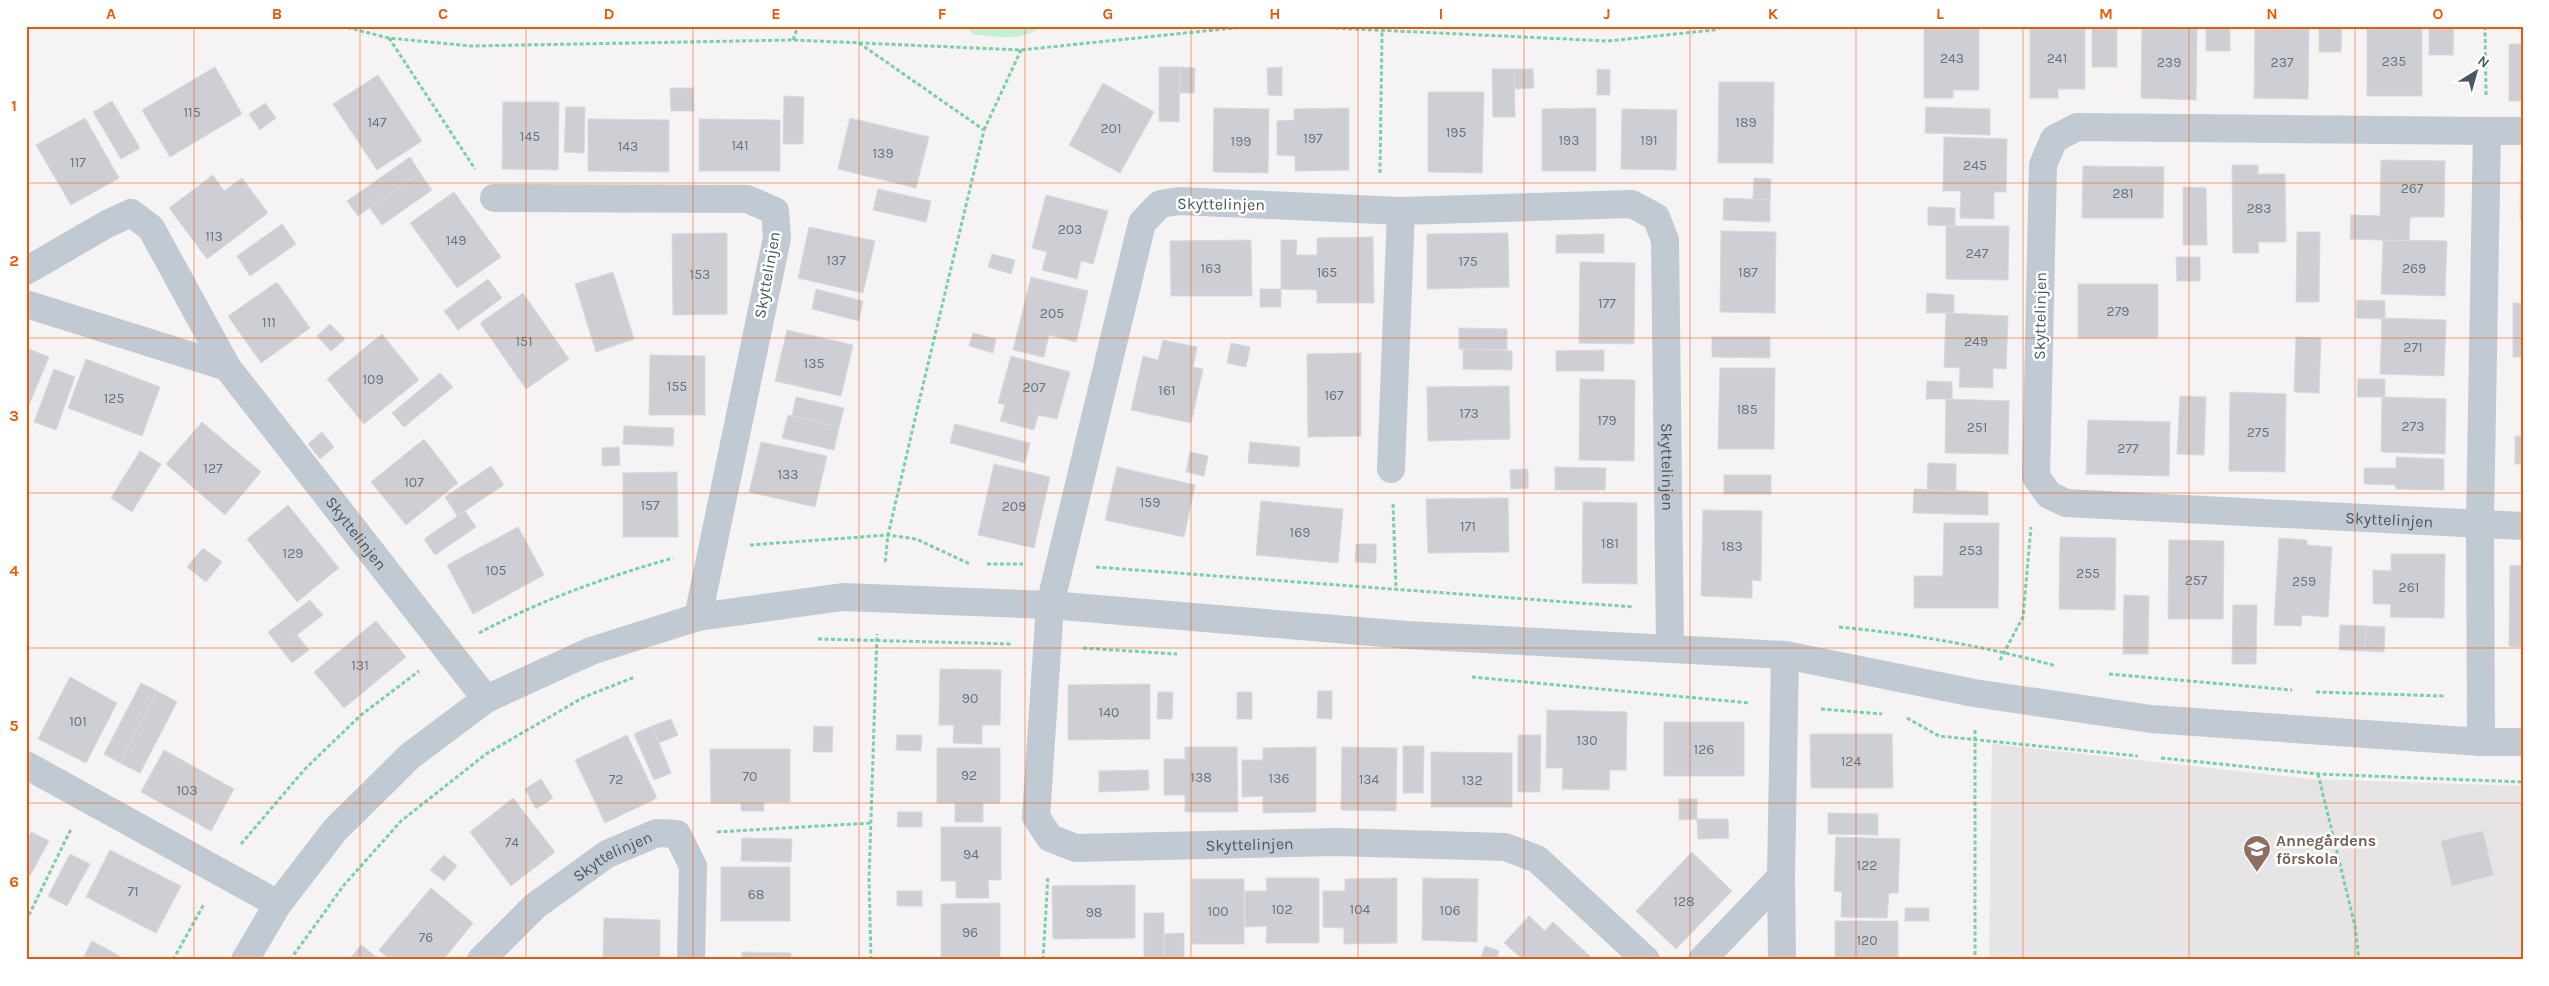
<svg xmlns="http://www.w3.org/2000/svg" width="2549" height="986" font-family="Karla,sans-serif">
<rect width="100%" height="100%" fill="#f5f3f3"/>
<path fill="#e6e4e5" d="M1992,744l318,35 213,7v174h-534z"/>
<path fill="#c3f1d5" d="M966,26h76c-19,16 -47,11 -69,8z"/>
<path fill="#cdcfd5" stroke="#d7d9de" d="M1924,26h55v64h-26v8h-29z
M2030,26h55v63h-27v9h-28z
M2092,26h25v41h-25z
M2142,26h55l-1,74 -55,-2z
M2206,26h24v25h-24z
M2255,26h54l-1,73 -54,-1z
M2319,26h23l-1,26h-22z
M2367,26h55v70h-55z
M2429,26h25l-1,29h-24z
M2509,44h14v57h-14z
M215,67l27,47 -72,43 -28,-47z
M1159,67h21l-1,55 -20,-1z
M1180,67l15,1 -1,25h-14z
M1282,67v29l-14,-1 -1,-27z
M1492,69h22l1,48h-22z
M1514,69h19l1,19 -20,1z
M1597,69l13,1v25h-13z
M378,75l44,66 -45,29 -44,-66z
M1719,82h55l-1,81h-55z
M1103,83l51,29 -34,61 -51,-28z
M670,88h23l1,23h-23z
M1428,92h56l-2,81 -54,-1z
M784,96l20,1 -1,47h-20z
M112,101l28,47 -19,11 -28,-47z
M503,102h56l-1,68 -56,-1z
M265,103l11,15 -16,12 -11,-16z
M566,107h19l-1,46 -20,-1z
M1926,107l64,2v26l-65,-2z
M1214,108l55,1 -1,64 -55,-1z
M1349,108v62l-54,1v-15l-18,-1v-34l17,-1v-11z
M1596,108v63h-54v-62z
M1622,109l55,1 -1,60 -55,-1z
M85,118l34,60 -48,27 -35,-60z
M850,118l79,19 -13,51 -78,-19z
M588,119l81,1v52l-81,-1z
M699,119l81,1v51h-81z
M1944,137l63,2 -1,53h-12v27l-34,-1 1,-27h-18z
M410,157l10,16 -62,43 -11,-15z
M2381,160l64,1 -1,56h-34l-1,24 -59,-2 1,-24 29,1z
M2521,164h2v55h-3z
M2232,165h26v9h27l1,68h-28l1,11h-26z
M2083,166l81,1 -1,51h-81z
M420,173l12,17 -50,35 -12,-17z
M213,175l11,16 18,-13 26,35 -61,46 -38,-51z
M1754,178l17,1 -1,21 -17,-1z
M2183,187l23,1 1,57h-24z
M878,189l53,12 -5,21 -53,-12z
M454,192l47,65 -44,31 -47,-65z
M1046,195l62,16 -15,53 -12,-3 -4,18 -35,-9 5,-18 -15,-4z
M1724,198l46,2v22l-47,-2z
M1928,207l27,1v18l-27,-1z
M282,224l14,20 -46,32 -13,-20z
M1946,226h63l-1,54 -62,-1z
M809,227l66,14 -12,52 -65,-15z
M1721,231l55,1 -1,81 -55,-1z
M2297,232h23l-1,70h-23z
M727,233v81l-54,1 -1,-81z
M1508,233l1,54 -82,2v-55z
M1604,234v19h-48v-18z
M1373,237l1,66h-57v-13l-36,-1v-49h16l-1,15h21v-17z
M1251,240l1,56h-81l-1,-55z
M2383,240l64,1 -2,55 -64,-2z
M992,254l23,6 -4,14 -23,-7z
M2176,257h24v24h-23z
M1580,262l55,1 -1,81 -55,-1z
M613,272l21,67 -38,13 -21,-68z
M1031,277l57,14 -12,51 -27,-7 -5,22 -31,-7z
M488,279l14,19 -44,32 -14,-19z
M277,282l33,46 -49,35 -33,-47z
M2078,284h80v54h-80z
M816,289l47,12 -4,20 -47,-12z
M1260,289h21v18h-21z
M523,293l46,66 -43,30 -46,-66z
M1927,293l27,2v18h-28z
M2357,300l28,1v18l-29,-1z
M2513,303h10v54h-10z
M1946,313l62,3 -2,53 -13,-1v20l-34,-1 1,-19 -16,-1z
M2382,318l64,2 -2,56 -64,-2z
M330,324l15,15 -14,12 -14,-15z
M1459,328l48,1v21l-48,-1z
M787,330l66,15 -12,51 -66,-15z
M973,333l23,6 -3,14 -24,-7z
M382,334l37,46 -55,44 -37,-45z
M1712,337h58v21l-58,-1z
M2296,337l25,1 -2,55 -25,-1z
M1163,340l34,7 -4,20 10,2 -12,54 -60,-13 12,-54 15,4z
M1231,343l19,4 -4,20 -19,-4z
M26,348l23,9 -23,55z
M1463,349l49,2v19l-49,-1z
M1604,350v21h-48v-20z
M1361,353v83l-53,1 -1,-83z
M650,355l55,1v59h-56z
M1011,356l59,16 -13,47 -19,-4 -4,15 -34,-9 5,-16 -7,-2z
M86,359l74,28 -18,49 -74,-28z
M1720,368h55l-1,81h-56z
M54,369l21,8 -19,53 -22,-8z
M440,373l13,14 -49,40 -12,-14z
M1580,379l55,1 -1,81 -55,-1z
M2358,379h27v18h-28z
M1927,381l25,1v17h-26z
M1509,386l1,53 -82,2 -1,-54z
M2230,392l56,2 -1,78 -56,-1z
M2180,396l26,1 -2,58 -27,-1z
M796,397l48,11 -5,19 -47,-11z
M2385,397l61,2 -1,55 -64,-2 1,-54z
M1946,399l63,2 -1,53 -63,-1z
M788,415l51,12 -5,23 -52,-12z
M2088,420l82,2 -1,54 -83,-2z
M202,422l59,50 -36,43 -59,-51z
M955,424l75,19 -5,20 -75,-20z
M624,426l50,2 -1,18 -50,-2z
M322,432l12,15 -14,12 -12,-15z
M2515,436h8v55h-2v-27h-6z
M424,439l34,44 -52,42 -35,-43z
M761,442l66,14 -12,51 -66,-15z
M1250,442l50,5 -1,20 -51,-4z
M619,447l1,18 -18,1v-18z
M140,451l21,13 -29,48 -21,-14z
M1190,452l18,4 -4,20 -18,-4z
M2396,457l48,2v31l-48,-1 -1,-4 -31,-1v-16h32z
M1928,463l28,1v27l-29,-1z
M994,464l56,13 -16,71 -56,-13z
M491,466l13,19 -47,31 -12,-19z
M1117,467l78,18 -11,52 -79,-17z
M1555,467l51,1 -1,22h-50z
M1528,469v19l-17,1 -1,-19z
M677,472l1,65h-55v-64z
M1724,475h47v19h-47z
M1914,489l74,3v23l-75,-2z
M1508,498l1,54 -81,1 -2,-54z
M1261,501l82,8 -5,54 -82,-8z
M1583,502l54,1v81l-55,-1z
M288,505l51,63 -42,34 -50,-63z
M1703,510l59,1 -1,70 -9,-1v18l-51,-2z
M465,511l11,16 -41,28 -11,-16z
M1944,523h55l-1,85h-84v-32h29z
M518,527l26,48 -71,39 -26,-49z
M2060,537l56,1 -1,72 -56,-1z
M2279,538l28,2v5l25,2 -4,70 -26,-2 -1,11 -27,-1z
M2169,540l55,1 -1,78h-55z
M1356,544h20v19l-21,-1z
M203,548l19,14 -16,20 -19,-15z
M2391,554h54l-1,64 -54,-1 1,-13h-18v-34l18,1z
M2510,565l13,1v81l-14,-1z
M2124,595l25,1 -1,58h-25z
M310,600l13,15 -43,33 -12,-16z
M2233,605h24l-1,59h-24z
M376,621l30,36 -62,51 -30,-36z
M2340,625l26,1 -1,25 -26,-1z
M2366,626l19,1 -1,25 -19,-1z
M297,635l12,15 -17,13 -12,-15z
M940,669l61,1 -1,55h-18v19l-29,-1 1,-18h-15z
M70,677l47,26 -31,60 -48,-24z
M141,683l16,8 -37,72 -16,-9z
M1150,684v55l-82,1v-55z
M157,691l20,11 -37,71 -20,-10z
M1318,691h14v28l-15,-1z
M1158,692h15l-1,27h-15z
M1237,692h15v27h-15z
M1547,710l80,2 -1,58h-16l-1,20 -47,-1 1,-21h-17z
M671,719l7,16 -19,8 -7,-17z
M1664,722h80v54h-80z
M652,726l19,47 -17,7 -20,-46z
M814,726l19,1 -1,25h-19z
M1810,734h82l1,54h-82z
M627,735l30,63 -52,25 -30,-63z
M897,735h25l-1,16 -25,-1z
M1518,735h23l-1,57h-22z
M1403,746h21l-1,47h-20z
M1185,747h52l1,65h-53v-17h-21v-36h21z
M1316,747v65l-53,1v-17l-21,1v-37h21v-12z
M1342,747l55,1 -1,63 -55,-1z
M937,748h63v55h-17v19h-28v-19h-18z
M710,749h80v53h-26v9h-23v-8h-30z
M164,750l70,39 -23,42 -70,-39z
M1431,752l81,1v54h-81z
M1148,770l1,20 -50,2v-21z
M541,779l12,19 -17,11 -11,-20z
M513,798l42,54 -44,34 -41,-54z
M1679,799h18v20l-18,1z
M898,812h24v15h-25z
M1828,813l50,1v21l-50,-1z
M1697,819h31l1,19 -31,1z
M941,827h60v53h-13l1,18h-33v-17h-15z
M2483,831l10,44 -41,11 -11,-45z
M31,832l18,9 -23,42v-42z
M1836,837l64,2 -2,54h-9l-2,25 -46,-1 1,-25 -8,-1z
M742,838l50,1 -1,23 -50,-1z
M110,850l71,36 -25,47 -70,-36z
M1692,852l40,39 -56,58 -40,-38z
M70,854l20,10 -23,42 -19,-10z
M444,855l13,11 -13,15 -14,-11z
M721,867h69v54h-69z
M1266,878h53v65h-53l1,-17 -22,1v-36h22z
M1397,878v65l-53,1v-16l-21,-1v-36h22v-12z
M1423,878l55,1 -1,63 -55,-2z
M1192,879h52v65h-52z
M1135,885v53l-82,1 -1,-53z
M431,888l42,35 -30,37h-53l-11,-10z
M897,891h25v15h-25z
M1000,903v57h-59v-56z
M1905,908h24v13h-24z
M1144,913h20v47h-20z
M1529,916l16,15 8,-9 38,35 -2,3h-71l2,-3 -16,-14z
M604,918l56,2v40h-57z
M1835,921h63v39h-63z
M1184,933v27h-20v-26z
M92,941l35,19h-45z
M361,945l19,15h-31z
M1485,946l14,5 -3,9h-16z
M742,952l49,1v7h-49z"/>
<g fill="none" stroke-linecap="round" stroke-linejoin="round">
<path stroke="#7ad0a6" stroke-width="3" stroke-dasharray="4 2.5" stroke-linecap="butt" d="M341,26l48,12 82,8 322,-6 228,10 232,-24
M1290,26l318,15 106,-11 11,-4
M2485,26l1,70
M389,38l86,131
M793,40l5,-14
M859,43l125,87 -65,272 -31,133 -3,28
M984,130l37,-80
M1380,173l2,-142
M1393,504l3,84
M750,545l138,-10 28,4 54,25
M987,564h36
M1096,567l538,40
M1839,627c74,7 146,19 217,39
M479,633c62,-33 127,-56 194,-75
M818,639l194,5
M1083,648l94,6
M2000,660l23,-43 8,-90
M2109,674l183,16
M1472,677l278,26
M2316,692l129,4
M1821,709l61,5
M1907,718l32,18 199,20
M1975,730v230
M2161,758l157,16 205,8
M2318,774l37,152 4,34
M717,832l154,-9
M241,844l63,-74 57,-55 58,-44
M26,921l45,-92
M173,960l31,-56
M290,960l54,-75 57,-64 85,-67 98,-57 51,-20
M871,960l-2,-81 8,-245
M1043,960l5,-84"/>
<g stroke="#c1cad2" stroke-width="28">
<path id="s1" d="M2487,131l-410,-4 -23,12 -11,26 -7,312 13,18 17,8 457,23"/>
<path d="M494,198l253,1 28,12 2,27 -79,379"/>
<path id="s2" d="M1401,211l231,-7 24,13 9,23 5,407"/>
<path id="s3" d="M26,271l81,-47 24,-11 20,15 76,139 259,332"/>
<path d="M26,304l201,63"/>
<path id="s4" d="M1391,469l10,-258 -221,-10 -20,3 -18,19 -92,382 -14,212 14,21 26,10 260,-6 169,5 32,12 109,101"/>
<path d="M2481,742l-1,-220 7,-391h36"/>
<path d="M26,765l252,139"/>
<path d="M1781,877l1,83"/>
<path d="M245,960l33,-56 57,-74 75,-74 76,-57 105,-48 107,-34 145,-20 207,8 357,30 378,20 189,38 177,26 330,23h42"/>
<path id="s5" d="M481,960l54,-54 72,-52 50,-21 20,1 16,32 -2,94"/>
<path d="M1702,960l79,-83 4,-222"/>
</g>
</g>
<path fill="none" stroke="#e8590c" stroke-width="1" stroke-opacity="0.55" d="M194,26v934M360,26v934M526,26v934M693,26v934M859,26v934M1025,26v934M1191,26v934M1358,26v934M1524,26v934M1690,26v934M1856,26v934M2023,26v934M2189,26v934M2355,26v934M26,183h2497M26,338h2497M26,493h2497M26,648h2497M26,803h2497"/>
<defs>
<symbol id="school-pin" viewBox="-11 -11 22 30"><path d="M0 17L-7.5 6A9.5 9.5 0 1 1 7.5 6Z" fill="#8d6e63" stroke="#fff"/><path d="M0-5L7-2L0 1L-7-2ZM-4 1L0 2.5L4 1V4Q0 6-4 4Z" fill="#fff"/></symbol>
</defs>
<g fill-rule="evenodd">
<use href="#school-pin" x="2241" y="833" width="32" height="43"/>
</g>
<g text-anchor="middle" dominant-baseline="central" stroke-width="5" stroke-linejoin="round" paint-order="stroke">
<g font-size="14" fill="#6b747e">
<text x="1952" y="58">243</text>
<text x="2057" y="58">241</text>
<text x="2394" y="61">235</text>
<text x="2169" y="62">239</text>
<text x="2282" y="62">237</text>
<text x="192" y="112">115</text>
<text x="377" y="122">147</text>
<text x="1746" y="122">189</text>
<text x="1111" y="128">201</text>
<text x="1456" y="132">195</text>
<text x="530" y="136">145</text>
<text x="1313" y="138">197</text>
<text x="1569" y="140">193</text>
<text x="1649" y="140">191</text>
<text x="1241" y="141">199</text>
<text x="740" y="145">141</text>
<text x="628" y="146">143</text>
<text x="883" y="153">139</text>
<text x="78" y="162">117</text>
<text x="1975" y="165">245</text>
<text x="2412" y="188">267</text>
<text x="2123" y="193">281</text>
<text x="2259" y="208">283</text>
<text x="1070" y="229">203</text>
<text x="214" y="236">113</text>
<text x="456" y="240">149</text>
<text x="1977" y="253">247</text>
<text x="836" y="260">137</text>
<text x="1468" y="261">175</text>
<text x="1211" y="268">163</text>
<text x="2414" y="268">269</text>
<text x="1327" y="272">165</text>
<text x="1748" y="272">187</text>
<text x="700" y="274">153</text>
<text x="1607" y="303">177</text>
<text x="2118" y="311">279</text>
<text x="1052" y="313">205</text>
<text x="269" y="322">111</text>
<text x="524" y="341">151</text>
<text x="1976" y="341">249</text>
<text x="2413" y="347">271</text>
<text x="814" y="363">135</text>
<text x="373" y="379">109</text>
<text x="677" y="386">155</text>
<text x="1034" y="387">207</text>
<text x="1167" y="390">161</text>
<text x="1334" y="395">167</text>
<text x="114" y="398">125</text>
<text x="1747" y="409">185</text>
<text x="1469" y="413">173</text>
<text x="1607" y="420">179</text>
<text x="2413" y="426">273</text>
<text x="1977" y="427">251</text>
<text x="2258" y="432">275</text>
<text x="2128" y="448">277</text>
<text x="213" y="468">127</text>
<text x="788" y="474">133</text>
<text x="414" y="482">107</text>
<text x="1150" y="502">159</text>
<text x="650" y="505">157</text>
<text x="1014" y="506">209</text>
<text x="1468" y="526">171</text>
<text x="1300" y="532">169</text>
<text x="1610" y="543">181</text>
<text x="1732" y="546">183</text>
<text x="1971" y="550">253</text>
<text x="293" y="553">129</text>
<text x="496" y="570">105</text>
<text x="2088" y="573">255</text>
<text x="2196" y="580">257</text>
<text x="2304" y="581">259</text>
<text x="2409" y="587">261</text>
<text x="360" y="665">131</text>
<text x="970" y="698">90</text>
<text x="1109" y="712">140</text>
<text x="78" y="721">101</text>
<text x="1587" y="740">130</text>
<text x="1704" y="749">126</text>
<text x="1851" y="761">124</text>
<text x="969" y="775">92</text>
<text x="750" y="776">70</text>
<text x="1201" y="777">138</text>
<text x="1279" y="778">136</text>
<text x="616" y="779">72</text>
<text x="1369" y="779">134</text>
<text x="1472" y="780">132</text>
<text x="187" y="790">103</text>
<text x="512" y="842">74</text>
<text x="971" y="854">94</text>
<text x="1867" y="865">122</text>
<text x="133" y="891">71</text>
<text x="756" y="894">68</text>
<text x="1684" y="901">128</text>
<text x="1282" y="909">102</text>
<text x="1360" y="909">104</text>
<text x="1450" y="910">106</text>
<text x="1218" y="911">100</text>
<text x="1094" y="912">98</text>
<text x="970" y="932">96</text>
<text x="426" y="937">76</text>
<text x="1867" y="940">120</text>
</g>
<g font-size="16" fill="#4a5661" stroke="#fff">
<text transform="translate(1221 204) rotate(1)">Skyttelinjen</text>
<text transform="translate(767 275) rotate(-80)">Skyttelinjen</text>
<text transform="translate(2040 316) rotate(-89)">Skyttelinjen</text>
<text stroke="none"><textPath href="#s2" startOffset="510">Skyttelinjen</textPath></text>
<text stroke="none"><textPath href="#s1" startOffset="1141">Skyttelinjen</textPath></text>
<text stroke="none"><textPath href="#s3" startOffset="514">Skyttelinjen</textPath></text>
<text stroke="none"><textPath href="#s4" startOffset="1358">Skyttelinjen</textPath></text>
<text stroke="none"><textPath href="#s5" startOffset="169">Skyttelinjen</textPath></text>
</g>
<g font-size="16" font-weight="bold" fill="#785e54" stroke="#fff" text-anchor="start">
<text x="2276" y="840">Annegårdens<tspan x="2276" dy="18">förskola</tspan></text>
</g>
</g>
<rect width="2549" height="986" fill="none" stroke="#ffffff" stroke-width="55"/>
<g transform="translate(2476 72) rotate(37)" stroke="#ffffff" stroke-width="4" paint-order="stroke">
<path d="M0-4L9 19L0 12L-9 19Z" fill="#4a5661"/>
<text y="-8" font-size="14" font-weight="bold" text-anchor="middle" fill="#4a5661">N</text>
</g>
<rect x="28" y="28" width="2494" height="930" fill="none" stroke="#e8590c" stroke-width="2"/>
<g font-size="16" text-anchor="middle" font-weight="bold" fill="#e8590c">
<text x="111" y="19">A</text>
<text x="277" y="19">B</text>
<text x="443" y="19">C</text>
<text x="609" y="19">D</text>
<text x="776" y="19">E</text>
<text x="942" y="19">F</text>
<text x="1108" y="19">G</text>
<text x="1275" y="19">H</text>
<text x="1441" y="19">I</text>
<text x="1607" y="19">J</text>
<text x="1773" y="19">K</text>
<text x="1940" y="19">L</text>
<text x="2106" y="19">M</text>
<text x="2272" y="19">N</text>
<text x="2438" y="19">O</text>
<text x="14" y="111">1</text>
<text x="14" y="266">2</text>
<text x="14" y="421">3</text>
<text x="14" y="576">4</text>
<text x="14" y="731">5</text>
<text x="14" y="887">6</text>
</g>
</svg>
